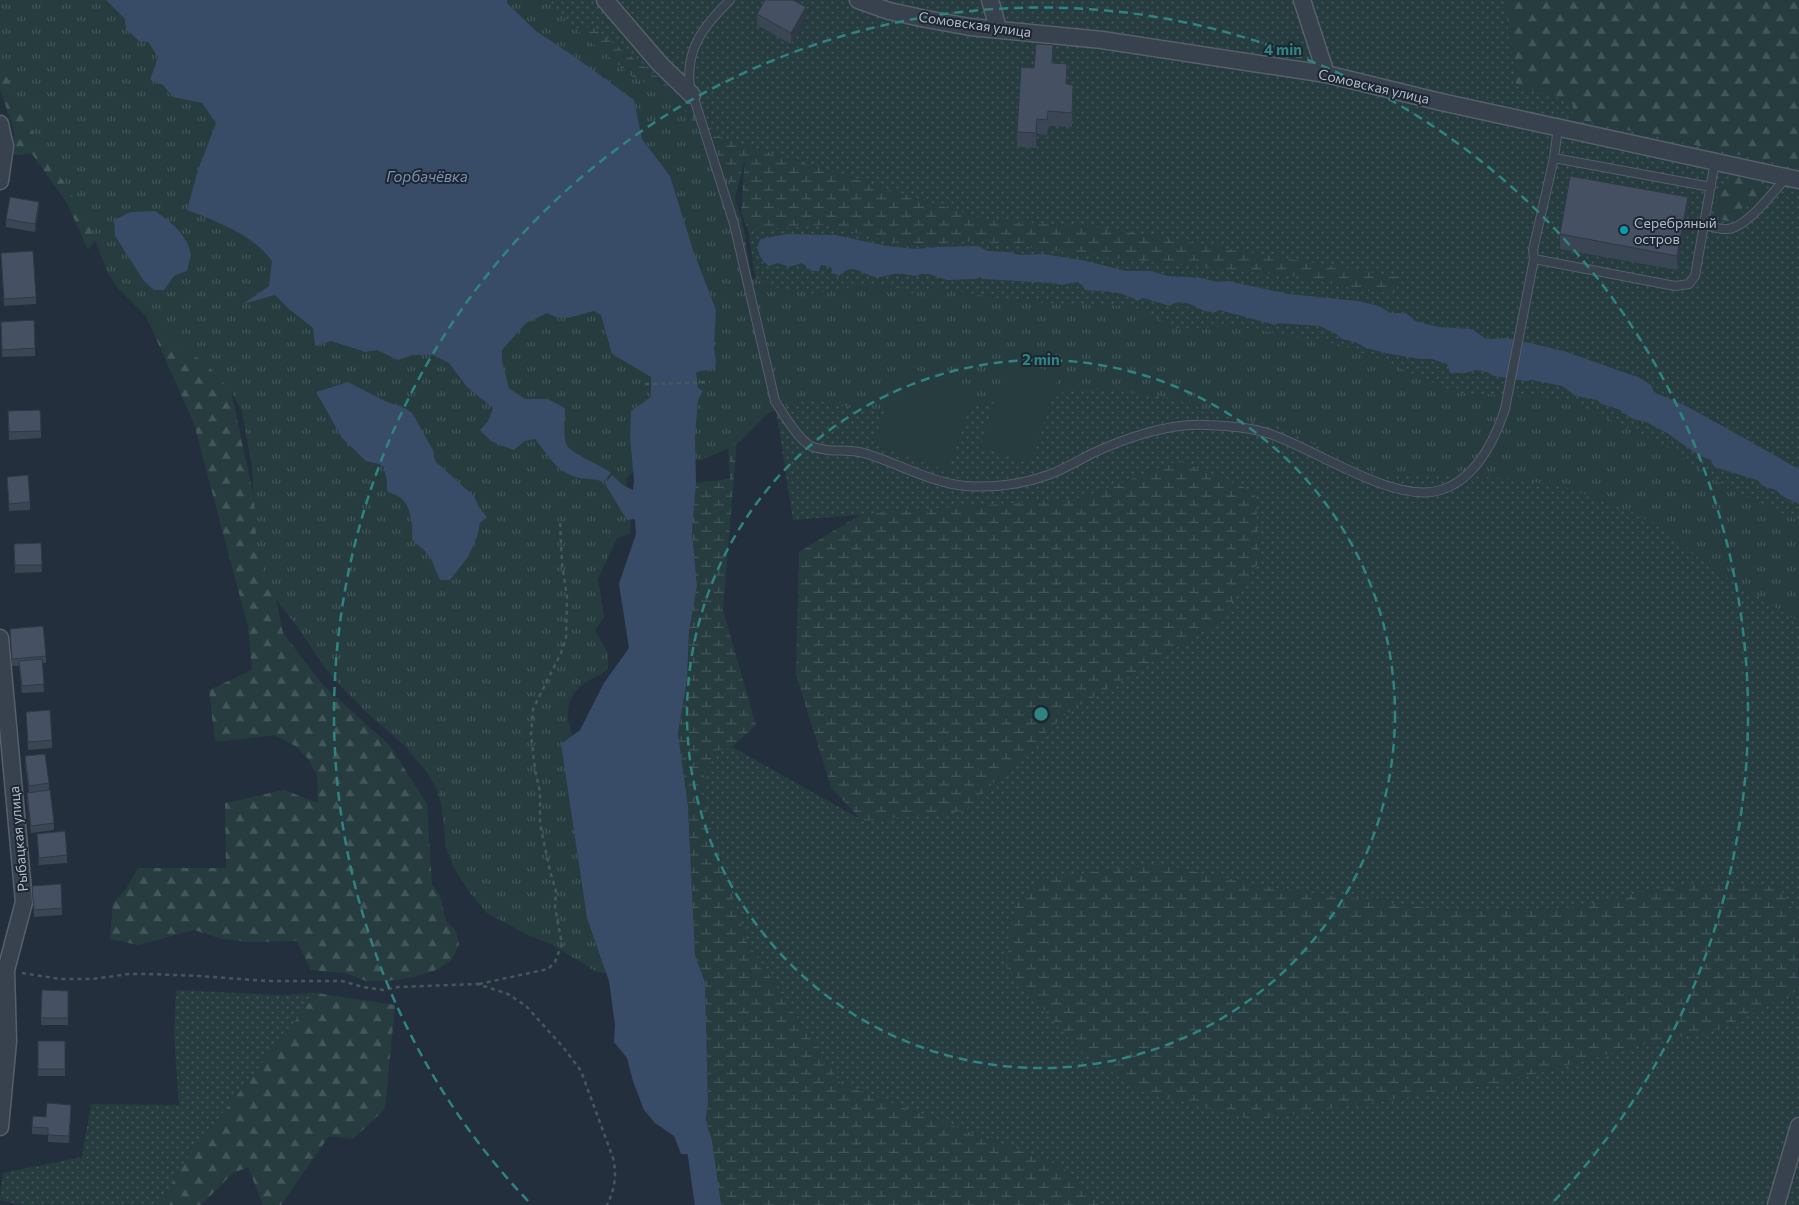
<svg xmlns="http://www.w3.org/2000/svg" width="1799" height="1205" font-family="Commissioner,sans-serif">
<defs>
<pattern id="grass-dots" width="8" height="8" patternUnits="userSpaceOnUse" patternTransform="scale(1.25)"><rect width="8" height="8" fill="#263c3f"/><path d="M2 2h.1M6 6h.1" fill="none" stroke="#435659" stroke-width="1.8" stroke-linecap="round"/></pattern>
<pattern id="forest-firs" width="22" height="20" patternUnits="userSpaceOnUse" patternTransform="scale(1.25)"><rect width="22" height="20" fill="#263c3f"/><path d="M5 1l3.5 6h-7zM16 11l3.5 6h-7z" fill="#435659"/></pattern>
<pattern id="wetland-marsh" width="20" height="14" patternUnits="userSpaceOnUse" patternTransform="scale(1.25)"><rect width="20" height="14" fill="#263c3f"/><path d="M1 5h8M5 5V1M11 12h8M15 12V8" fill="none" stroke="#435659"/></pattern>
<pattern id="park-tufts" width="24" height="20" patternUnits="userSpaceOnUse" patternTransform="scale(1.25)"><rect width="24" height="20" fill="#263c3f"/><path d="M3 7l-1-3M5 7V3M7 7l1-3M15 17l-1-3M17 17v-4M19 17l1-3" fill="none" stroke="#435659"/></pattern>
</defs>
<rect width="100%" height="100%" fill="#242f3e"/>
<path fill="url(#grass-dots)" d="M507,0h998c3,29 9,56 11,85l57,17v16l226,50v752l-21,-34 -96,-2 -111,24 -121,3 -177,-23 -114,-24 95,256 248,-37 139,-38 80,-16 77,-39 1,-17v232h-700l-36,-38 -222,-83 -94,-142 -39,-124 -4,-23v-19l12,-25 16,-4 130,73 102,-9 103,-98 152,-91 -40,-161 -97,37 -289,22 -45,-290 77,-5 81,20 75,-4 318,36 67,14 -264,-63 -116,-8 -266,-83 -58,-57 -70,-52 -56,3z
M176,990l103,5 38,-2 -134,171 -24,41h-138l-21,-5 3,-27 79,-16 9,-53 88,1 -5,-71z"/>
<path fill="url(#forest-firs)" d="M0,0l106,225 -18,25 -21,-47 -35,-49 -19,1 1,-24 -14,-42z
M1505,0h294v168l-227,-50 1,-16 -57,-17c-2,-29 -8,-56 -11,-85z
M1742,175l20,8 3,5 1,6 -7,7 -17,7 2,8c-11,5 -16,8 -26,1l-3,-16 15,-22z
M204,266l79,367 39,51 68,62 37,58 5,81 8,10 6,26 10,10 3,13 -7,15 -13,10 -25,8 -27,4h-21l-21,-8 -34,-3 -14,-29 -49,1 -26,-3 -28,-9 -56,15 -28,-6 3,-36 13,-14 12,-21h88l-1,-65 59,-13 34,13 -1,-27 -8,-16 -12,-13 -22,-12 -60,7 -6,-52 43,-20 -4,-43 -54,-203 -56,-126z
M317,993l78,12 -10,104 -32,30 -24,-3 -48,69h-18l-15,-38 -15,6 -32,32h-42l24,-41z"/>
<path fill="url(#wetland-marsh)" d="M592,27l70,53 58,57 266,83 116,8 297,49 -3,16 -30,-2 -67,-14 -178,-18 -140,-18 -75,4 -81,-20 -77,5 -7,-17 4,-55 -21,84 -188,-211z
M740,404l-17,206 33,115 -24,22 -16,4 -12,25v19l4,23 39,124 94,142 222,83 36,38h-382l-12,-79 3,-24 -3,-120 -10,-27 -7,-149 -10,-73 9,-53 2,-49 8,-45 -5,-53 4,-50 34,-4 -2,-40z
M1179,461l76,31 5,68 -41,62 -152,91 -103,98 -102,10 -31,-34 -35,-112 3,-123 62,-38 221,-16z
M1159,864l114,24 177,23 121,-3 111,-24 96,2 21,34 -1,70 -77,39 -80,16 -139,38 -248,37 -113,-29 -61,-40 -74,-85 9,-61 31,-27z"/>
<path fill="url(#park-tufts)" d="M0,0h543l10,6 27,27 53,44 43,22 29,39 24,38 15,54 8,48 26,10 33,6 47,-8 26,-2 29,9 23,-6 71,13 44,3 79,3 49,23 57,-3 101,18 45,16 74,33 76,3 36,4 96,45 62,42 73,34v100l-15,-8 -77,-48 -30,-26 -18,-12 -25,-14 -66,-25 -48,-9 -58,-3h-49l-39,-3 -96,-47 -49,-9 -67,-21 -65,-8 -157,21 -72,2 -61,-12 -28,9 -14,8 -23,24 -19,11 -19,8 -23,4 -44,4 -10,11 -1,11 5,30 -1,15 -13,4 -19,41 6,38 -9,13 13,23v16c-7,6 -13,8 -20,12 -29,16 -21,44 -10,68l38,225 -19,-2 -46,-28 -21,-8 -43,-23 -17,-20 -15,-23 -9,-21 -4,-40 -5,-19 -9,-16 -23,-28 -38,-33 -28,-29 -16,-19 -27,-40 -21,-27 -18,-49 -5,-82 -10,-56 -11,-20 -24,-26 -33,-25 -31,-27 -25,-25 -10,-14 -20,-52 -55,-90 -26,-55 -7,-12z"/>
<path fill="#263c3f" d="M1008,357l51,18 -29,88 -49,-16z
M900,365l75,25 -27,81 -74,-26z"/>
<path fill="#394c67" d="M106,0h401v3l29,28 42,28 56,41 8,39 28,37 23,74 23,60 -2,37 2,16 -1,6 -19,3 2,16 5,3 -5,9 -3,36 1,47 -4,50 5,53 -8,45 -2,49 -9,53 10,73 7,149 10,27 3,120 -3,24 4,29 -28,-1 -7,-18 -19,-13 -11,-13 -11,-29 -6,-23 -13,-16 1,-17 -6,-44 -22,-63 -26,-174 19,-14 24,-47 25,-35 -10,-64 17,-50 -1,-15 -8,1 -22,-36 7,-9 11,10 10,5 1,-10 -4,-43 1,-26 20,-14v-20l-39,-23 -11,-39 -7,-4c-19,4 -29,12 -47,2l-21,10 -24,27v11l7,27 16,11h23l17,9c0,10 -2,25 1,35 2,10 34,21 45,30l-8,9c-8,-4 -16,-2 -24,-4 -23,-6 -30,-22 -44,-39l-10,2 -11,9 -23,-9 -11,-11 8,-9 5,-13 -26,-21 -18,-24 -16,-8h-20l-15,5 -21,-10 -12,2 -34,-11 -16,5 -2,-18 -23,-18 -15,-15 -32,9 26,-18 3,-25c-20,-27 -54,-39 -85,-51l11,-40 18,-47 -14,-20 -29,-6 -10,-12 -13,-5 8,-23 -10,-15 -9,-1 -13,-12 -1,-10z
M155,211c14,9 31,23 35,40 2,6 -2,14 -3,20l-12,4 -11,15h-10l-10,-9 -29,-45 -1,-16 17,-8z
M787,234l48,1 52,11 29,3 20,-2 42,-1 10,5 21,1 11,3 23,-1 39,6 44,11h24l18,5 34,2 15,4 11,-1 61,13 69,7 21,5 11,7h16l9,8 24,6 33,2 14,10 22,-1 56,13 76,27 11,7 3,7 32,14 40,22 73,41v35l-17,-8 -6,-6 -13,-4 -6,-6 -43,-13 -3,-7 -11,-4 -33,-23 -21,-11 -13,-3 -15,-10 -17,-5 -4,-4 -21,-4 -14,-10 -30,-6 -7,1 -31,-5 -7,-4 -11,-2 -11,3h-15l-3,-9 -15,-5h-11l-31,-5 -24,-6 -11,-6 -13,-3 -7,-6 -16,-7 -41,-3 -3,2 -56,-15 -3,2c-4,0 -10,0 -14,-2 -10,-5 -21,-12 -32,-4l-27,-8 -6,3c-15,-11 -35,-9 -52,-11l-3,-5 -5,-3 -15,3 -10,-2 -70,-4 -2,-2 -5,2 -28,1 -18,-6h-9l-2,2c-8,0 -15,-3 -24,-2 -6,1 -13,4 -19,3 -13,-3 -23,-15 -36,-1l-6,-3 -2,-6 -10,-2 -2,6h-8l-6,-6 -4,-2 -11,4 -12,-4 -9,3c-9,-6 -15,-18 -8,-27z
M348,382l39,20 18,6 7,5 21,37 2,11 39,35 5,11 8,10 -7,6 -3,14 -9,20 -18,23h-10l-9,-21 -6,-8 -13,-11c1,-14 0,-32 -11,-42 -4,-3 -10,-4 -14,-7v-10l-3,-14 -5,-3 -13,-3 -24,-23 -26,-46z"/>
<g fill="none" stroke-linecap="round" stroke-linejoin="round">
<path stroke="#394c67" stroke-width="26" d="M691,1120l8,22 9,63"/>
<defs>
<path id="service" d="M730,0c-25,25 -45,48 -40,86l44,138 41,177c7,11 24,40 36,45 4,2 11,3 16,4 13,1 24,0 37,3 34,10 67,30 102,33 27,2 57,-2 82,-11 14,-5 28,-13 41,-20 33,-16 79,-32 116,-30 21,1 45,2 65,9 45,15 121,68 167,57 37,-9 57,-49 68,-82l29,-150
M1558,127l-4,31 -21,92 1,9 141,27 14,-2 6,-8 20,-115
M1554,158l157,29
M1704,225c7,1 16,5 23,4 20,-1 45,-36 59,-51"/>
<path id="minor" d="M605,0l55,64 32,31
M858,0l31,11 37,8 44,8 132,13 224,34 115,28 358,78
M990,0l8,28
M1302,0l24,74
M0,124l5,22 -5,35
M0,638l24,264 -18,68 2,71 -8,86
M1776,1205l23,-79"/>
</defs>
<use href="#service" stroke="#565f6c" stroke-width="10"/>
<use href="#minor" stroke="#565f6c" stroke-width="19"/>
<path stroke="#44595c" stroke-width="2.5" stroke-dasharray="4 4" stroke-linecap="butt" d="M645,384l65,-2
M22,973l38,6h31l39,-5h19l51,2 67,5h75l21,6 20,3 16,-3 78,-3 16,5 15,5 18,12 37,41 18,24 32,87c4,17 2,31 -6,47
M479,984l69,-15 7,-7 7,-18 -7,-37 1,-16 -6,-20 -10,-47v-32l-5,-22 -4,-35 2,-26 28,-56 5,-15 1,-41 -5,-33 -2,-43"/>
<use href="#service" stroke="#38414e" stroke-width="8"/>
<use href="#minor" stroke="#38414e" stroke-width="16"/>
</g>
<path fill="#3b4654" d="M757,14l49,4 -15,26 -34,-19z
M1052,63l14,21 7,15 -1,28 -24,-1 -1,9 -10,-1 -1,14 -19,-1v-15l17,-64z
M39,209l-4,23 -29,-5v-8z
M1688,212l-11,58 -117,-21v-15z
M1,253l35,44v7l-32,2z
M1,322l34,26v8l-33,1z
M8,419l33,12v7l-32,2z
M7,477l23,25v8l-21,1z
M41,543l1,29 -27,1 -1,-29z
M10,629l36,27v7h-4l2,29 -22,1 -3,-27h-7z
M26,712l26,28v8l-24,2z
M25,756l24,27v7l5,33v7l-23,3 -4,-33v-7l2,-1 -4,-28z
M37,834l30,21v8l-28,2z
M32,886l30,22v7l-28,2z
M42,990l26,1v34h-27z
M38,1041h27v35h-27z
M71,1112l-2,31 -21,-1v-7l-16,-1v-7l14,-10z"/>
<path fill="#303945" d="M806,7v11l-15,26v-11z
M1073,85v14l-1,28v-14z
M1037,119v15l-1,14v-15z
M1688,197v15l-11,58v-14z
M39,202v7l-4,23v-8z"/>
<path fill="#455162" stroke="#303945" d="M765,0h28l13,7 -15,26 -34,-19z
M1036,44l17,1 -1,18 15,1 -1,20 7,1 -1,28 -24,-2 -1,9 -10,-1 -1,14 -19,-1 4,-65 13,1z
M1570,176l118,21 -11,59 -117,-22z
M10,197l29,5 -4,22 -29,-5z
M33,251l3,46 -32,2 -3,-46z
M34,320l1,28 -33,2 -1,-28z
M40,410l1,21 -32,1 -1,-21z
M28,475l2,27 -21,2 -2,-27z
M41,543l1,22h-27l-1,-21z
M43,626l3,30 -34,3 -2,-30z
M42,659l2,25 -22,2 -3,-25z
M50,710l2,30 -24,2 -2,-30z
M45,754l4,29 -20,3 -4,-30z
M50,790l4,33 -23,3 -4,-33z
M65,831l2,24 -28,3 -2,-24z
M61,884l1,24 -28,2 -2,-24z
M42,990l26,1v27h-27z
M38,1041h27v28h-27z
M47,1103l24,2 -2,31 -21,-1v-7l-16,-1 1,-11 13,1z"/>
<g fill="none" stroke="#308480" stroke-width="2.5" stroke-dasharray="9 6">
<circle cx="1041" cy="714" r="354"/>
<path d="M528 1201A707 707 0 1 1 1554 1201"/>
</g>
<circle fill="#0f9aa8" stroke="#1d2633" stroke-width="2" cx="1624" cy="230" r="5"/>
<g text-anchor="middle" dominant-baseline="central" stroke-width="4" stroke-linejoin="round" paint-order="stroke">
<g font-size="14" fill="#b4bcc9" stroke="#1d2633">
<text transform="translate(975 24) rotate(8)">Сомовская улица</text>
<text transform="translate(1374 86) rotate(13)">Сомовская улица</text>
<text transform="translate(18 839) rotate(-95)">Рыбацкая улица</text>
</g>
<g font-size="14" fill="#b4bcc9" stroke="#1d2633" text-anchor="start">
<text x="1634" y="222">Серебряный<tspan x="1634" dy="16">остров</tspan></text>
</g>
<g font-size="15" font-style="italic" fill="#7c92b1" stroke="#1d2633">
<text x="427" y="176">Горбачёвка</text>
</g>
</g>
<circle cx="1041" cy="714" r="8" fill="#308480" stroke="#1d2633" stroke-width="2.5"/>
<g font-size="15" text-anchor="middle" font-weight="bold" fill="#308480" stroke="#1d2633" stroke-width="4" stroke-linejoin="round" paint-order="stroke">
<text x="1283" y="55">4 min</text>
<text x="1041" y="365">2 min</text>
</g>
</svg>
